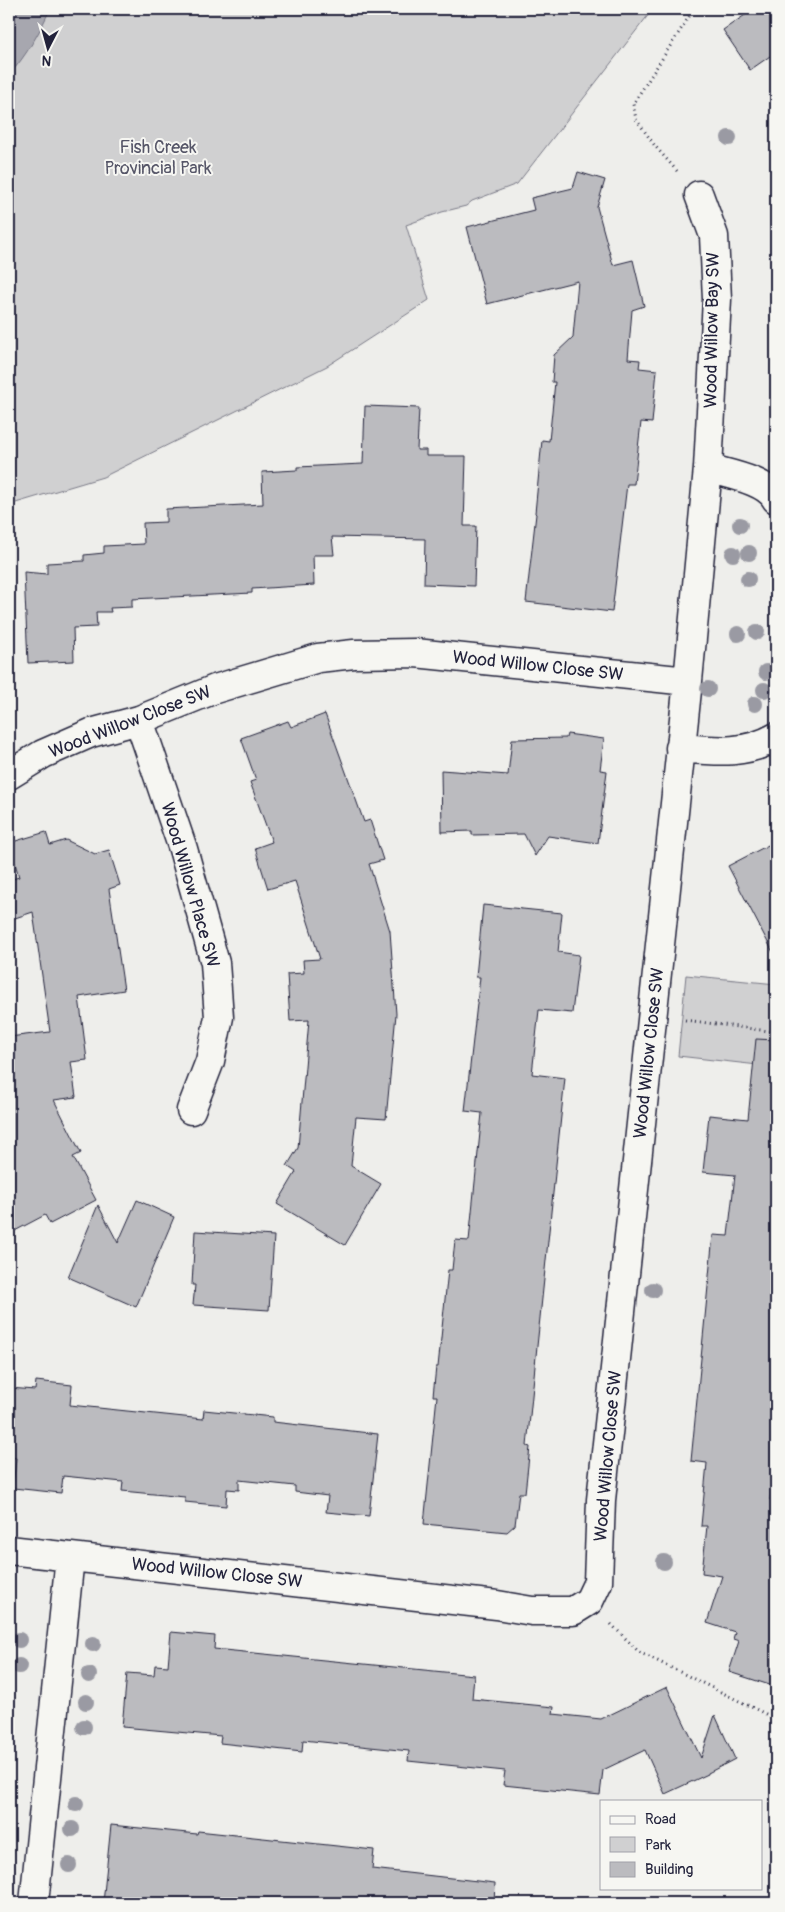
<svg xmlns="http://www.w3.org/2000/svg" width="785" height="1912" font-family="Pangolin,sans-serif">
<rect width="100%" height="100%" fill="#eeeeeb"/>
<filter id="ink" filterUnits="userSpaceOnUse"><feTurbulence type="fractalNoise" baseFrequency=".02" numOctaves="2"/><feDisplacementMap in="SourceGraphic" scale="10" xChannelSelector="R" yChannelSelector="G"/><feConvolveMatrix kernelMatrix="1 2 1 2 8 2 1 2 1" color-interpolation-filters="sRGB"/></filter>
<g filter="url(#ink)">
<path fill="#d0d0d1" stroke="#797986" d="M9,9h644l-136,175 -45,17 -6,5 -24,6 -36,13 23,75 -102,66 -224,111 -94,28z
M686,975l90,9v83l-98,-11z"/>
<path fill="#a7a7af" stroke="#727281" d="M9,9h41c-10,23 -24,47 -41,66z"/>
<path fill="#bbbbbf" stroke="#22223b" d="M754,9h22v43l-26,18 -27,-40z
M578,172l27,8 -8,27 16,58 20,-5 11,46 -12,4 -4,49 12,1 -1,8 18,2 -5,53 -11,-1 -7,62h-7l-15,128 -86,-10 10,-88 -1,-1 7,-73 7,1 6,-59h-3l2,-27 19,-18 5,-56 -91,23 -20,-77 67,-17 -3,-12 42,-10z
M365,406l54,2 -2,42h9v6h40l-2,70h12l-2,60 -50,-2 1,-45 -93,-2 2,18h-21l1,30 -62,4v4l-120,6v8l-22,1 1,4h-15l1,15 -24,1 1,33 -46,2 -4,-91 23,2v-11l37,-2v-6l20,-2v-7l40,-2 -1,-21 23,-1v-13l97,-5 -1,-32 35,-2v-3l66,-3z
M325,714l39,108 6,-2 13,40 -14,4 21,67 6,83 -10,105 -30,-2 -5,49 30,18 -36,61 -68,-41 19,-32 -9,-6 11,-18 11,-128 -19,1 -3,-47 17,-1 -1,-13 17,-1 -25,-78 -27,8 -13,-41 17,-6 -22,-60 6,-2 -15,-42 47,-17 3,6z
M567,734l37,5 -4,31 7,1 -9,72 -50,-7 -13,20 -11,-22 -52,1v-4l-30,1 -1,-62 67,5 4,-36 54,-1z
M46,832l4,13 16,-5 29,14 14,-4 11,35 -11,4 15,101 -45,7 8,63 -16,2 5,35 -22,3 27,53 -8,4 23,43 -46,24 -5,-9 -36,19v-197l41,-5 -17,-120 -24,8v-40l10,-3 -10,-34z
M776,841v117l-48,-92z
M483,905l79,8 -4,39 21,3 -7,58 -33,-3 -7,64 33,4 -29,278 -9,90 3,1 -5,46h-6l-4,32 -8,7 -83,-8 13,-128h-4l3,-29h2l10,-97h4l3,-30 14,1 13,-128 -17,-2 15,-134h-4z
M756,1039l20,1v398l-6,62 6,1v186l-47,-15 10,-31 -6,-2 2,-7 -28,-9 15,-47 -20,-3 5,-47h-6l6,-63 -16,-2 22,-226 15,1 7,-61 -32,-3 6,-57 39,4z
M137,1200l37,17 -38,90 -68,-30 30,-72 20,38z
M195,1231l79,5 -5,74 -76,-5 2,-20h-3z
M36,1381l36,4 -2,20 133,14 1,-9 69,7v5l105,12 -9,82 -43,-4 2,-16 -33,-4v-6l-56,-6v10l-12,-1 -1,17 -41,-4v-5l-63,-6 1,-9 -60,-6 -2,17 -48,-5 3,-30 -7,-1v-69l26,2z
M171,1632l44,4 -1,13 260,26 -2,24 82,8 -1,7 48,5 66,-32 34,71 14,-43 20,44 -27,14v1l-43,20 -20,-44 -42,20 -3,25 -97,-10 2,-14 -97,-10 1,-10 -106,-11 -1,12 -82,-9 1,-7 -99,-9 5,-54 27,2 1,-10 13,1z
M111,1825l86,9 1,-3 176,19 -2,19 123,14 -1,20h-391z"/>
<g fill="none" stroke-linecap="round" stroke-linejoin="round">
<defs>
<path id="minor" d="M708,468c19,6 58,12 68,31
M688,681l20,-213 9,-169 -3,-63 -15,-41
M139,720l44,129 32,114 4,54 -9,44 -19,49
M680,748c35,3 65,7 96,-11
M9,775l34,-21 48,-21 48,-13 76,-31 103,-31 36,-4 61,-1 273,28 -87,819 -3,82 -9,19 -16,10h-41l-35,-6 -488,-55
M34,1903l36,-346"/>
</defs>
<use href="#minor" stroke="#22223b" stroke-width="31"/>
<path stroke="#22223b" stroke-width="3" stroke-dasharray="1 4" stroke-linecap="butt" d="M677,171l-22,-25 -19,-27 -3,-15 61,-95
M685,1020l91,12
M611,1624l28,28 137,67"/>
<use href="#minor" stroke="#f6f6f2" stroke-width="28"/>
</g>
<g fill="#9a9aa3">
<circle cx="729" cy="138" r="8"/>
<circle cx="740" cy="525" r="8"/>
<circle cx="749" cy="553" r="8"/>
<circle cx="733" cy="554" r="8"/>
<circle cx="748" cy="579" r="8"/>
<circle cx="757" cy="632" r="8"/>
<circle cx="738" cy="634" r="8"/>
<circle cx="766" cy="672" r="8"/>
<circle cx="708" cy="689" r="8"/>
<circle cx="764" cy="690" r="8"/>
<circle cx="755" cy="704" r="8"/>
<circle cx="653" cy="1290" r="8"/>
<circle cx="664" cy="1562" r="8"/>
<circle cx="19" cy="1640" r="8"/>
<circle cx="93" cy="1644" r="8"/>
<circle cx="19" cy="1666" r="8"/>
<circle cx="89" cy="1675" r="8"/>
<circle cx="86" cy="1702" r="8"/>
<circle cx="84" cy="1727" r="8"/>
<circle cx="76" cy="1804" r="8"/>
<circle cx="72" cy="1829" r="8"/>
<circle cx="69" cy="1865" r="8"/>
</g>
</g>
<g text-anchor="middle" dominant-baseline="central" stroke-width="4" stroke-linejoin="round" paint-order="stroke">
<g font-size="18" fill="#565668" stroke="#f6f6f2">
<text x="158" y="147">Fish Creek<tspan x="158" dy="21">Provincial Park</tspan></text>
</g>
<g font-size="18" fill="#22223b" stroke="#f6f6f2">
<text transform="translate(712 330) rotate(-89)">Wood Willow Bay SW</text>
<text transform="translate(538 666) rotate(6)">Wood Willow Close SW</text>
<text transform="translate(130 722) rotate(-21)">Wood Willow Close SW</text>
<text transform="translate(190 885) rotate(74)">Wood Willow Place SW</text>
<text transform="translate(649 1053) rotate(-84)">Wood Willow Close SW</text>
<text transform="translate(608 1456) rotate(-85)">Wood Willow Close SW</text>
<text transform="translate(217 1573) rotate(6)">Wood Willow Close SW</text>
</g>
</g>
<rect width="785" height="1912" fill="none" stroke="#f6f6f2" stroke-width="30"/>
<rect x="15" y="15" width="755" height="1882" fill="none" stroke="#22223b" stroke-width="2" filter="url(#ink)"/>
<rect x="600" y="1800" width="162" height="90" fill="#f6f6f2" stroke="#a1a1a9"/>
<rect x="610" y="1816" width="25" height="8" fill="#f6f6f2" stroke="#a1a1a9"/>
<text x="645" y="1824" font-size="15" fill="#22223b">Road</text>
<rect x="610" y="1837" width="25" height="15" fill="#d0d0d1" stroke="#a1a1a9"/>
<text x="645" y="1850" font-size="15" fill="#22223b">Park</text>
<rect x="610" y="1862" width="25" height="15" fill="#bbbbbf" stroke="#a1a1a9"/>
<text x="645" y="1874" font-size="15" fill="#22223b">Building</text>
<g transform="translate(48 48) rotate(186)" stroke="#f6f6f2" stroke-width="4" paint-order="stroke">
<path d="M0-4L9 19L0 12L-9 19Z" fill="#22223b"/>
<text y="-8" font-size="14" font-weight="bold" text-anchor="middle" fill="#22223b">N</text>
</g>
</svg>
